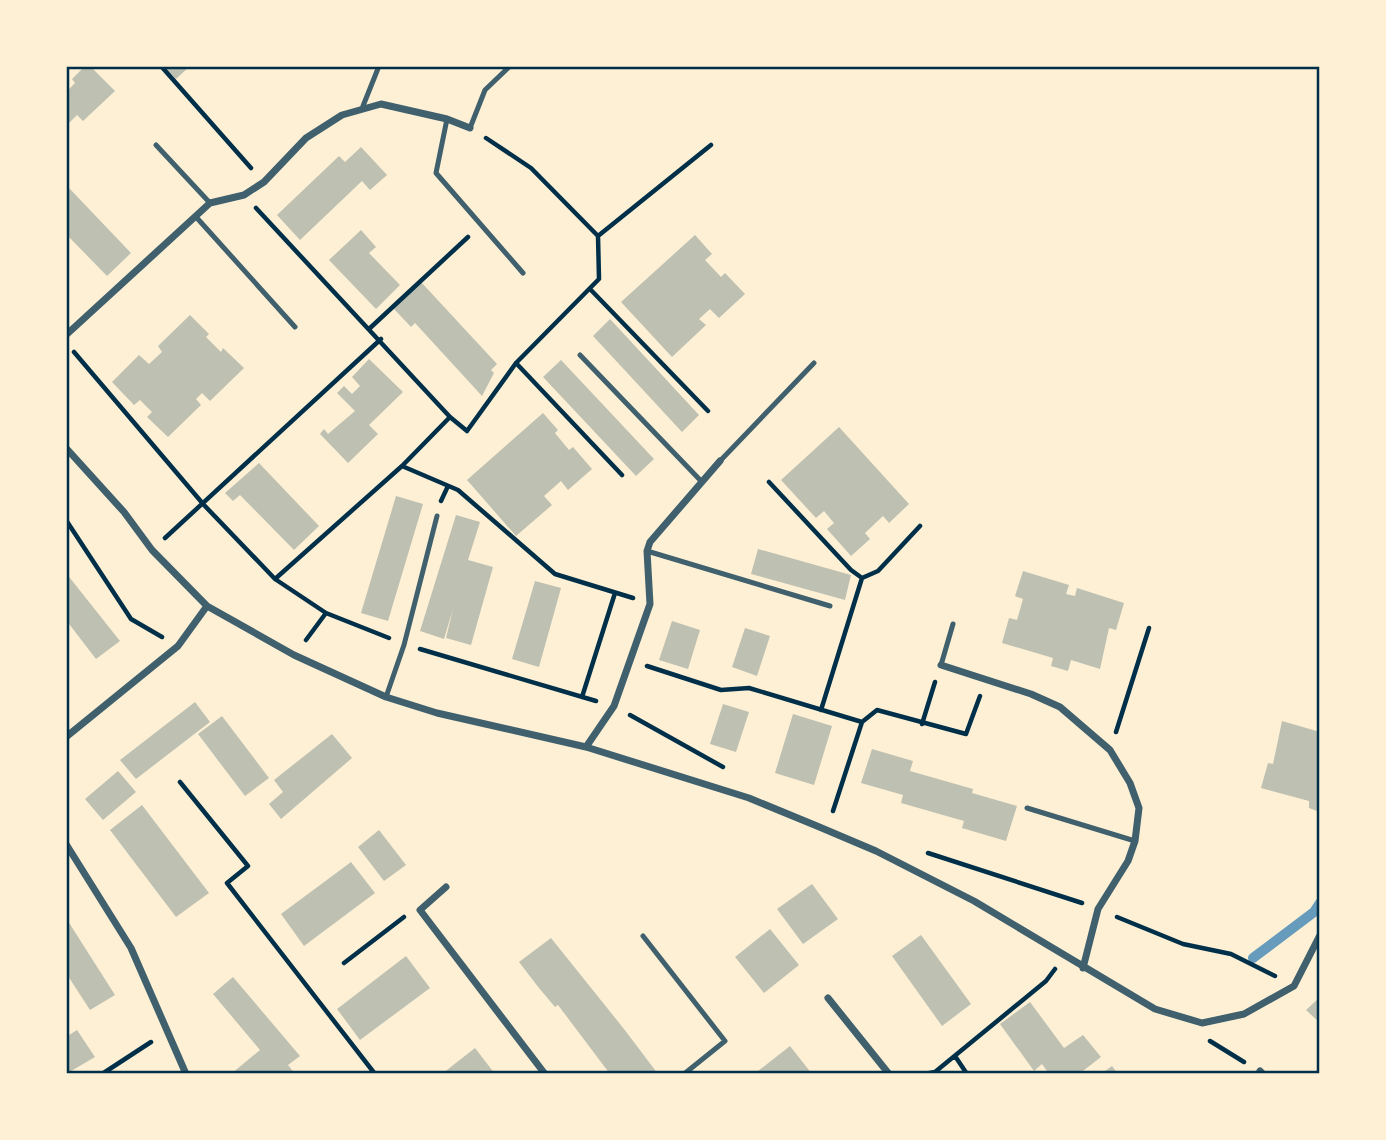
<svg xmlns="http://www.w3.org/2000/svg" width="1386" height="1140" font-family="'Titillium Web',sans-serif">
<rect width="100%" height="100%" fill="#fdf0d5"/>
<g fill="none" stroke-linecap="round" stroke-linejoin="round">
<path stroke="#669bbc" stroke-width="10" d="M1253,958l61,-46 6,-9"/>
</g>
<path fill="#bec0b2" d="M85,66h5l25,25 -32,30 -6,-6 -11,11v-34l9,-9 -3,-4z
M164,66h26l-14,13z
M361,147l26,28 -17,15 -8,-9 -62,59 -23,-25 62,-59 6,6z
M69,188l62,65 -24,23 -41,-42z
M361,230l15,17 -7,6 31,32 -24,24 -47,-49z
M695,235l17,19 -7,6 16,17 4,-4 20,21 -26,24 -9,-9 -11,10 7,6 -34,32 -51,-55z
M421,282l76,82 -6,6 3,3 -12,23 -67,-73 -4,4 -17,-18z
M190,315l19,19 -3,3 15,15 2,-4 21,20 -34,33 -8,-8 -6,6 5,6 -33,32 -21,-20 5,-5 -12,-12 -6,5 -22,-23 27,-27 10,9 13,-12 -4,-6z
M610,319l89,96 -17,17 -89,-96z
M369,359l34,33 -34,33 9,9 -30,29 -28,-29 4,-5 4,5 27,-23 -18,-18 7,-7 8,8 8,-8 -8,-9z
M561,360l93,99 -18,17 -93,-99z
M543,413l15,17 -3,3 14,17 4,-3 19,22 -24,21 -7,-9 -17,15 8,9 -36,31 -49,-56z
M839,427l70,77 -20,19 -6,-7 -18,17 5,6 -19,17 -24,-27 7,-6 -10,-12 -8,7 -35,-38z
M259,463l60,63 -25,24 -54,-55 -7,6 -8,-8z
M396,496l27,8 -35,117 -27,-8z
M456,515l24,7 -12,38 25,7 -22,78 -25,-7 7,-29 -9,30 -24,-8z
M758,549l93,26 -6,25 -94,-26z
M1023,571l46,14 -3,9 9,2 2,-8 47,15 -8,27 -7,-2 -9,41 -29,-9 -3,11 -17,-5 2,-8 -51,-15 7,-25 8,2 6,-21 -8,-3z
M66,573l54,68 -24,18 -30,-39z
M535,581l26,7 -22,79 -27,-8z
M672,621l28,9 -12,39 -29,-9z
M745,628l25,8 -13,40 -25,-9z
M195,702l15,20 -74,57 -16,-19z
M723,704l26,8 -13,40 -26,-8z
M793,714l39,12 -18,59 -39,-12z
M222,716l47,62 -24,18 -47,-62z
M1282,721l38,11 -3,79 -8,-3v-7l-48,-13 7,-25 5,1z
M332,734l20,24 -71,61 -12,-15 14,-12 -9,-12z
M872,749l41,12 -3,10 63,18 -1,4 45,13 -11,35 -44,-13 2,-7 -63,-18 2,-8 -42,-12z
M118,771l18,21 -33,28 -18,-21z
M142,805l67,88 -33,24 -66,-87z
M379,830l27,35 -22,16 -26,-34z
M351,862l24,31 -71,53 -23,-32z
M812,884l26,35 -35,25 -26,-35z
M66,918l49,77 -25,15 -24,-37z
M770,929l29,36 -35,28 -29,-36z
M921,935l50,69 -29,22 -50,-70z
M551,938l73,91 34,45h-48l-52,-69 -3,2 -16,-19 -20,-26z
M406,956l24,32 -70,52 -23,-31z
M233,977l67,79 -12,9 7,9h-64l29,-24 -47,-56z
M1320,997v26l-14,-13z
M1030,1002l34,46 19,-13 18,22 -22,17h-30l-7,-10 -8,7 -34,-47z
M77,1030l18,27 -29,17v-37z
M790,1046l22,28h-52l-2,-3z
M475,1048l20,26h-53l10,-8z
M1112,1066l6,8h-17z"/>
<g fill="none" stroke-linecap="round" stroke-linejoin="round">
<path stroke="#003049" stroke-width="4.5" d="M161,66l90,102
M486,138l45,30 67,68
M256,208l194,209 17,14 49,-68 83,-84 -1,-43 113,-91
M590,289l118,122
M369,329l99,-92
M74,352l130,153 71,74 51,34 63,25
M516,363l106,112
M402,466l56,24 97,84 78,24
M769,482l82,88 11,8
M441,501l7,-15
M66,520l65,99 31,18
M165,538l216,-199
M275,579l127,-113 48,-49
M306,640l20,-27
M420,649l176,52
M647,666l74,24 28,-2 113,34
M582,697l33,-104
M821,710l41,-132 16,-7 42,-45
M630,715l93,52
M922,724l13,-42
M1116,732l33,-104
M180,782l68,84 -21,17 148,191
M833,811l29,-89 15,-12 89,24 14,-38
M928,853l154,50
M1117,917l66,27 48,10 44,22
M344,963l60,-46
M1210,1041l34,21
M955,1056l12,18
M102,1074l49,-32
M924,1074l11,-2 111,-91 9,-12"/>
<path stroke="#3f606c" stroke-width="5" d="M363,106l16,-40
M447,119l-11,54 87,100
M470,128l15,-38 25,-24
M156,145l54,58
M197,218l98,109
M580,355l122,127
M720,461l94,-98
M647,551l183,55
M941,665l12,-41
M386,697l18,-52 33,-129
M1027,808l108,33
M643,936l82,105 -41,33"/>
<path stroke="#3f606c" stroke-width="7" d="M66,335l144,-132 34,-8 20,-13 42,-44 36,-23 39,-11 66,15 23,9
M66,448l58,64 28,38 55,56 87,49 92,42 51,16 149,34 163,51 68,28 59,25 98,50 181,108 47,14 42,-9 50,-28 26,-51
M941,665l90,29 29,13 50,43 20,33 9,25 -4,33 -7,20 -30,48 -15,59
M66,737l112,-91 29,-40
M586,747l28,-41 36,-102 -3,-53 3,-9 70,-81
M66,844l65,104 55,126
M446,887l-26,23 125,164
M828,998l61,76
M1260,1071l3,3"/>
</g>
<rect width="1386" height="1140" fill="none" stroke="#fdf0d5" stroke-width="136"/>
<rect x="68" y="68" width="1250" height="1004" fill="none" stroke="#003049" stroke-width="2.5"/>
</svg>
